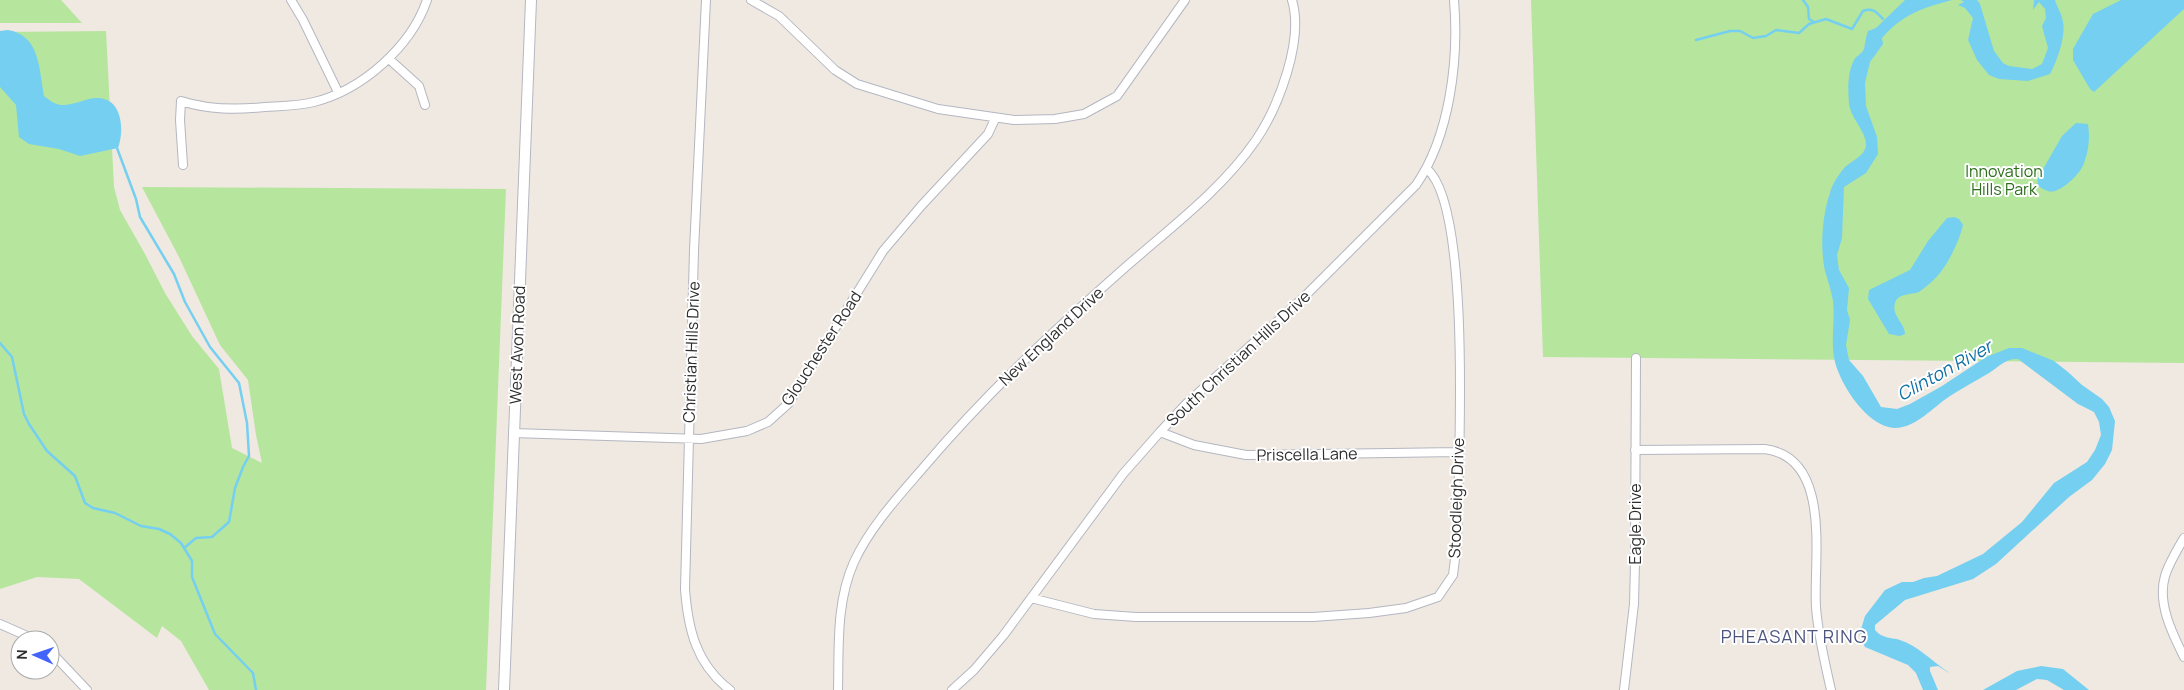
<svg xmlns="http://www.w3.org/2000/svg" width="2184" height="690" font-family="Manrope,sans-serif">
<rect width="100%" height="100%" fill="#efe9e1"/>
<path fill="#b6e59e" d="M0,0h61l21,23h-82z
M1531,0h653v363l-641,-6z
M106,31l8,156 6,23 25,44 20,39 27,43 27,33 13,79 30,15 -6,-28 -8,-55 -28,-35 -41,-88 -37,-70 364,2 -20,501h-277l-28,-49 -19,-15 -5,12 -78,-59 -42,-2 -37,12v-557z"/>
<path fill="#75cff0" d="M1905,0h47c-30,8 -49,14 -70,38l1,6 -13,18 -5,21 1,23 11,31 1,17 -12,19 -22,14 -2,51 -5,17 2,15 10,18 -2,22 3,10 -4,25 3,15 14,16 18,31 16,2 13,-5 32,-18 44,-29 23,-9h13l32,13 14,11 14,13 20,14 7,8 6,14 -3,29 -7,14 -13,16 -23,17 -73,67 -23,15 -68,21 -30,25v5c8,9 15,7 25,10 17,5 33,22 48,32l1,1 -11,-7 -8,1v4l8,19h-15l-7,-17 -8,-8 -43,-18 -6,-11 6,-20 20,-26 17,-8h11l11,-4 13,-2 46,-22 39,-32 32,-39 33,-21 8,-12 6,-15 -2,-13 -5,-10 -16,-8 -60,-45c-13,-1 -19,8 -29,14 -13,8 -27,15 -39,23 -17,11 -34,32 -55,32 -28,-1 -57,-46 -61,-71 -3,-17 1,-38 -1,-56 -2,-11 -5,-20 -8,-30 -5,-23 -3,-55 5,-78 2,-9 9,-19 15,-26 7,-6 19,-11 21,-21 1,-14 -15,-27 -17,-42 -1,-14 -2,-30 5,-44 2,-4 8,-6 10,-11 1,-6 2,-12 4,-18l8,-3z
M1961,0h16l3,4 14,47 9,12 6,3 23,3 10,-5 6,-16 -6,-22 4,-8 -1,-9 -6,-7 -6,8 1,-10h21c2,7 7,14 8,22 3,13 -6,40 -13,52l-22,7 -29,-2 -10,-4 -12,-15 -9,-20 5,-22 -8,-10 -7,-3 6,-3z
M2121,0h63v9l-90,83 -4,-3 -17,-29v-11l20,-35z
M8,30c32,5 31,39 36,66 5,4 10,8 17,9 11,1 23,-6 34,-7 27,-2 30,31 23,50l-38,8 -21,-7 -30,-5 -10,-7 -3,-32 -16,-18v-56z
M2076,123l12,1c2,13 1,26 -4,39 -3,10 -19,25 -29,28 -7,2 -12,-2 -18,-6l1,-7 24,-42z
M1954,217l5,2 4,6c-5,20 -18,47 -35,60 -3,2 -6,5 -9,7 -8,3 -21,1 -24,11 -4,13 10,20 10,31l-5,2 -11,-2 -21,-35 1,-9 41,-20 18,-29 19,-23z
M2041,666l22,3 26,21h-25l-17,-10 -10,-1 -21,11h-33l34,-19z"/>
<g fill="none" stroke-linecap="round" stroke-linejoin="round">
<path stroke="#75cff0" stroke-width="2.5" d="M1803,0l5,7 1,12 5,3
M1696,40l34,-9h10l13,7 13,-2 10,-6 23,3 10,-9 17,-5 26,10 11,-18c10,-4 14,2 20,8
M117,148l19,51 4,18 34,57 11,28 25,45 29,36 8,40 2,33 -6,11 -8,21 -6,34 -17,15 -16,1 -12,10
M0,343l12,14 12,57 5,10 18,27 28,25 10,27 8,5 22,5 26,13 18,3 11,5 11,9 11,18v16l23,57 38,39 3,17"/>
<defs>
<path id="street" d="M291,0l12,20 35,72
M706,0l-12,250 -9,339c3,40 11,75 45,101
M751,0l28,16 56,54 22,14 81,25 76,11 41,-1 29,-5 33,-18 68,-96
M389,59l30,27 6,19
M183,165l-3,-45 1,-19c28,9 55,9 84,6 17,-1 33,-1 49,-5 48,-12 97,-55 113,-102
M1160,432l34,13 52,10 212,-3
M513,433l188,6 46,-8 21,-9 20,-18 95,-153 39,-46 66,-71 7,-15
M1635,450l130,-1c68,9 48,111 51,158 2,28 9,56 15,83
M2184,538c-7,12 -15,25 -19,38 -8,27 7,57 19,81
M1031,598l63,16 42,3h177l56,-4 37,-5 32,-11 15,-22 4,-32c1,-67 16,-335 -30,-374
M0,624l36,16
M50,651l37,39
M838,690c1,-43 -2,-88 16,-128 16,-35 44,-65 69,-94 60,-71 127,-134 197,-196 46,-41 101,-81 136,-132 23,-34 48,-100 36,-140
M952,690l22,-20 29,-34 120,-162 37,-42 26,-28 117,-106 113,-113c34,-49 43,-126 38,-185
M1624,690l10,-86 1,-42 1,-204"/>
<path id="secondary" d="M504,690l27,-690"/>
</defs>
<use href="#street" stroke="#b4b7c1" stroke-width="10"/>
<use href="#secondary" stroke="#b4b7c1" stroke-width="12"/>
<use href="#street" stroke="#fff" stroke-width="8"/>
<use href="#secondary" stroke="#fff" stroke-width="10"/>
</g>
<g text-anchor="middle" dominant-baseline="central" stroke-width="4" stroke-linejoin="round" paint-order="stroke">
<g font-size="16" fill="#2c6e1b" stroke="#fff">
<text x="2004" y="171">Innovation<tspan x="2004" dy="18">Hills Park</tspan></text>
</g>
<g font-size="16" fill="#2e2e2e" stroke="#fff">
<text transform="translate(1051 336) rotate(-43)">New England Drive</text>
<text transform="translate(517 345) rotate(-88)">West Avon Road</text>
<text transform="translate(821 348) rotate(-57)">Glouchester Road</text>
<text transform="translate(691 352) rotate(-88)">Christian Hills Drive</text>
<text transform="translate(1238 358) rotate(-43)">South Christian Hills Drive</text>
<text transform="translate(1307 454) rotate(-1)">Priscella Lane</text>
<text transform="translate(1456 498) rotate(-88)">Stoodleigh Drive</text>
<text transform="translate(1635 524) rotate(-90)">Eagle Drive</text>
</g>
<g font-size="18" font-style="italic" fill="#0d6fa3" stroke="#fff">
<text transform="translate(1944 370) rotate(-29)">Clinton River</text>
</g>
<g font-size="18" letter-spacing="1" fill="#4d5680" stroke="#fff">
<text x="1794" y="636">PHEASANT RING</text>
</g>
</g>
<g transform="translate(35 655) rotate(272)"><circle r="24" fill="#ffffff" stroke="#ababab"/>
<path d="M0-4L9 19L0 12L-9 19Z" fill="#4264fb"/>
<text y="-8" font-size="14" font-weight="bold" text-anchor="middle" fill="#2e2e2e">N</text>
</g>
</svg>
